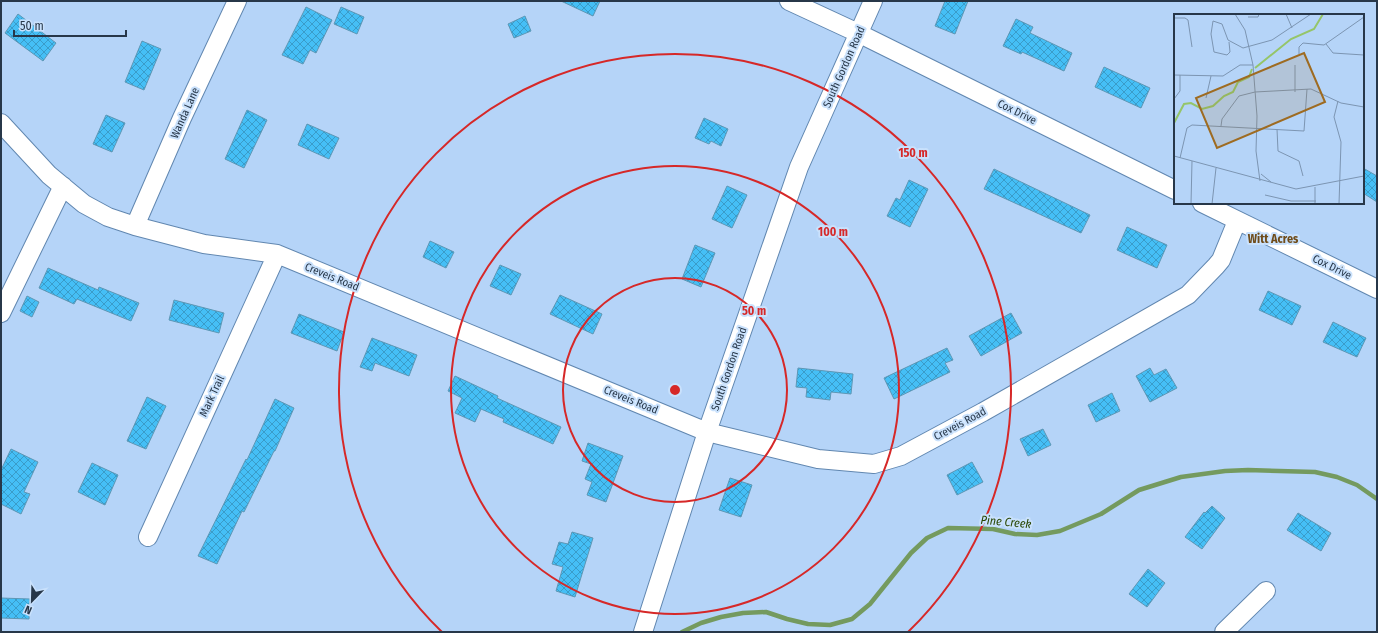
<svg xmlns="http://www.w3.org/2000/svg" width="1378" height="633" font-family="'Fira Sans Condensed',sans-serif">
<defs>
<pattern id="building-cross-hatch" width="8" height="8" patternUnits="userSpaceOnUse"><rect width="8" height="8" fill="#45bff6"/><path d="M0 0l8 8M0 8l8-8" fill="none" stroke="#3a9cc9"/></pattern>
</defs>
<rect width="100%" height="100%" fill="#b5d4f8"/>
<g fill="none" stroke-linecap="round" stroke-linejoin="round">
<path stroke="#749a5f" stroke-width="4.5" d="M682,632l19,-9 20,-6 22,-4 23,-1 21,7 21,5 22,1 22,-6 18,-15 41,-51 16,-15 21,-10 45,1 22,5 22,1 23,-4 41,-17 38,-24 42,-13 44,-6 23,-1 67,2 22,5 20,8 20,14"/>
</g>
<path fill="url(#building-cross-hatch)" stroke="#5d97b5" d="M561,1h39l-7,15z
M945,1h23l-13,33 -20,-8z
M306,7l26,13 -16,33 -6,-3 -7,14 -21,-9z
M341,7l23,10 -7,17 -23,-10z
M18,14l38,29 -13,18 -38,-28z
M525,16l6,15 -17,7 -6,-14z
M1016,19l17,8 -3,6 42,20 -8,18 -42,-19 -1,2 -18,-8z
M142,41l19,8 -17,41 -19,-8z
M1104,67l46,21 -9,20 -46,-21z
M247,110l20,10 -23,48 -19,-9z
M106,115l19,8 -13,29 -19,-8z
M704,118l24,11 -7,17 -10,-5 -2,3 -14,-6z
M307,124l32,14 -10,21 -31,-14z
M1363,168l14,8v26l-14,-9z
M994,169l96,46 -9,18 -97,-44z
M909,180l19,9 -18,38 -23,-11 9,-18 4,2z
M727,186l20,9 -15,33 -20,-9z
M1127,227l40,18 -10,23 -40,-18z
M430,241l24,11 -8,16 -23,-11z
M695,245l20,8 -14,34 -19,-8z
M500,265l21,9 -10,21 -21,-9z
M48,268l50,22 1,-3 40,16 -8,18 -54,-22 -3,5 -35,-16z
M1268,291l33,15 -9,19 -33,-15z
M560,295l42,19 -9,20 -43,-20z
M27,296l12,6 -7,15 -12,-6z
M174,300l50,13 -5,20 -50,-13z
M1011,313l11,20 -41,23 -12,-20z
M299,314l45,18 -7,19 -46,-18z
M1333,322l33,16 -9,19 -34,-15z
M372,338l45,17 -8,21 -34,-13 -3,8 -12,-4z
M947,348l6,12 -8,3 5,9 -56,27 -10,-21z
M798,368l55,6 -2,20 -20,-2 -1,8 -24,-3 1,-9 -11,-1z
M1150,368l4,7 12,-6 11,19 -27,14 -14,-26z
M455,376l43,20 -1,2 64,29 -8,17 -50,-22 1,-3 -23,-10 -6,13 -20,-9 7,-15 -14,-7z
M1112,393l8,18 -24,11 -8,-17z
M147,397l19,9 -20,43 -19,-8z
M275,399l19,9 -19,43h-1l-30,61 -2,-1 -25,53 -19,-8 48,-97 1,1z
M1043,429l8,16 -23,11 -8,-17z
M588,443l35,13 -17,46 -19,-7 5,-13 -7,-3 6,-15 -9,-3z
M11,449l27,13 -14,30 6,2 -9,20 -20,-10v-34z
M972,462l11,20 -26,13 -10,-20z
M92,463l26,12 -13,30 -27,-13z
M730,478l22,7 -11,32 -22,-7z
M1212,506l13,12 -23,31 -17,-12 19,-25 1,1z
M1298,513l33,20 -10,18 -34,-21z
M572,532l21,6 -18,59 -19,-6 7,-24 -11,-3 7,-22 9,2z
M1148,569l17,14 -18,24 -18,-13z
M1,598l29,1 -1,20 -28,-1z"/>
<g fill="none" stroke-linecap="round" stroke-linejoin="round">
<defs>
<path id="minor" d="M789,1l69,32 317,157
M1,123l48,52 35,29 24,13 27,9 69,18 73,10 430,178 111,27 56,5 27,-8 82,-44 205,-117 28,-29 5,-6 16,-39
M1202,203l175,86
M135,226l47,-108 55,-117
M1,313l62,-127
M148,537l129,-283
M643,632l64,-200 92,-265 74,-166
M1224,632l42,-41"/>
</defs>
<use href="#minor" stroke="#6187b0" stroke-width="20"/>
<use href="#minor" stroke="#fff" stroke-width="18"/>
</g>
<g fill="none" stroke="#d62828" stroke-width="2">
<circle cx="675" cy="390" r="112"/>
<circle cx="675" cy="390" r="224"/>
<path d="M442 632A336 336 0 1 1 908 632"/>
</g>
<g text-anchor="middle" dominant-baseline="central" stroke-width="4" stroke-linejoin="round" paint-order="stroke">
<g font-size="11" fill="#273749" stroke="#c9e1fc">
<text transform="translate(844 67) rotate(-66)">South Gordon Road</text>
<text transform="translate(1017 112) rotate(26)">Cox Drive</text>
<text transform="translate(185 113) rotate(-66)">Wanda Lane</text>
<text transform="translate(1332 267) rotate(26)">Cox Drive</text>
<text transform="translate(332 277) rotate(22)">Creveis Road</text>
<text transform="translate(729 369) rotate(-71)">South Gordon Road</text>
<text transform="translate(212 396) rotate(-65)">Mark Trail</text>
<text transform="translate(631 400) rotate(22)">Creveis Road</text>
<text transform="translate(960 424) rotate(-28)">Creveis Road</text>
</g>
<g font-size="12" font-weight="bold" fill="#6f4c1a" stroke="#c9e1fc">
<text x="1273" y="239">Witt Acres</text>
</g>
<g font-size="12" font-style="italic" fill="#294602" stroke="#c9e1fc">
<text transform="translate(1006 522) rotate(5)">Pine Creek</text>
</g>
</g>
<g transform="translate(1174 14)">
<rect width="190" height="190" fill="#b5d4f8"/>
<path fill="none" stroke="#95c569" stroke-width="2" d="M81,54l36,-29 23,-10 9,-15M0,109l10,-19 7,-1 11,6 11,-3 11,-10 9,-4 5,-10 11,-5 3,-8"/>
<path fill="none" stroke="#7c95b2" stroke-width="1" d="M61,0l10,16 8,35 4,51 -1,35 4,30M112,0l6,14M74,3h10l1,-3M0,4h11l3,2 4,27M55,28l1,10 -3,3 -13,-3 -3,-18 2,-13 9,3 6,16 15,8 29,-8 39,-26M152,30l7,9 31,2M125,40v-7l4,-4 21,2 40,-28M0,61l49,1 17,-11h13M121,78v-27M32,84l5,-22M0,85l6,-8v-16M164,87l-4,16 7,25 -2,62M47,112l1,-7 17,-23 16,-4 56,-3 30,14 23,4M103,115l1,22 21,10 4,15M0,142l122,33 68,-13M6,144l7,-30 5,-3 112,6 3,-42M87,160l10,8M141,173v17M91,181l26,6h25M17,190l1,-43M38,190l4,-36"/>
<path fill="#9e6b21" fill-opacity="0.15" stroke="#9e6b21" stroke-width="2" d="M130,39l21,49 -108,46 -21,-50z"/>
<rect width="190" height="190" fill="none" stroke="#273749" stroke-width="2"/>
</g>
<circle cx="675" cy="390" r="6" fill="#d62828" stroke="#c9e1fc" stroke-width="2"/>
<g font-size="12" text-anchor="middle" font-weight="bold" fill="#d62828" stroke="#c9e1fc" stroke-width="4" stroke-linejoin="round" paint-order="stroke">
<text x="913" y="157">150 m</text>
<text x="833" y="236">100 m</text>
<text x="754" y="315">50 m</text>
</g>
<rect width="1378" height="633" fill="none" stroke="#273749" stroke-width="4"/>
<g transform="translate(32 601) rotate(203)" stroke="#c9e1fc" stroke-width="3" paint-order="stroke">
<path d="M0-3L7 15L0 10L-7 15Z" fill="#273749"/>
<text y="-6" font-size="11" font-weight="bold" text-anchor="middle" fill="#273749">N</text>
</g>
<path d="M14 30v6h112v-6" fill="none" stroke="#273749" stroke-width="2"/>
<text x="20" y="30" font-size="12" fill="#273749" stroke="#c9e1fc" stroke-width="3" paint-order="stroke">50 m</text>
</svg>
